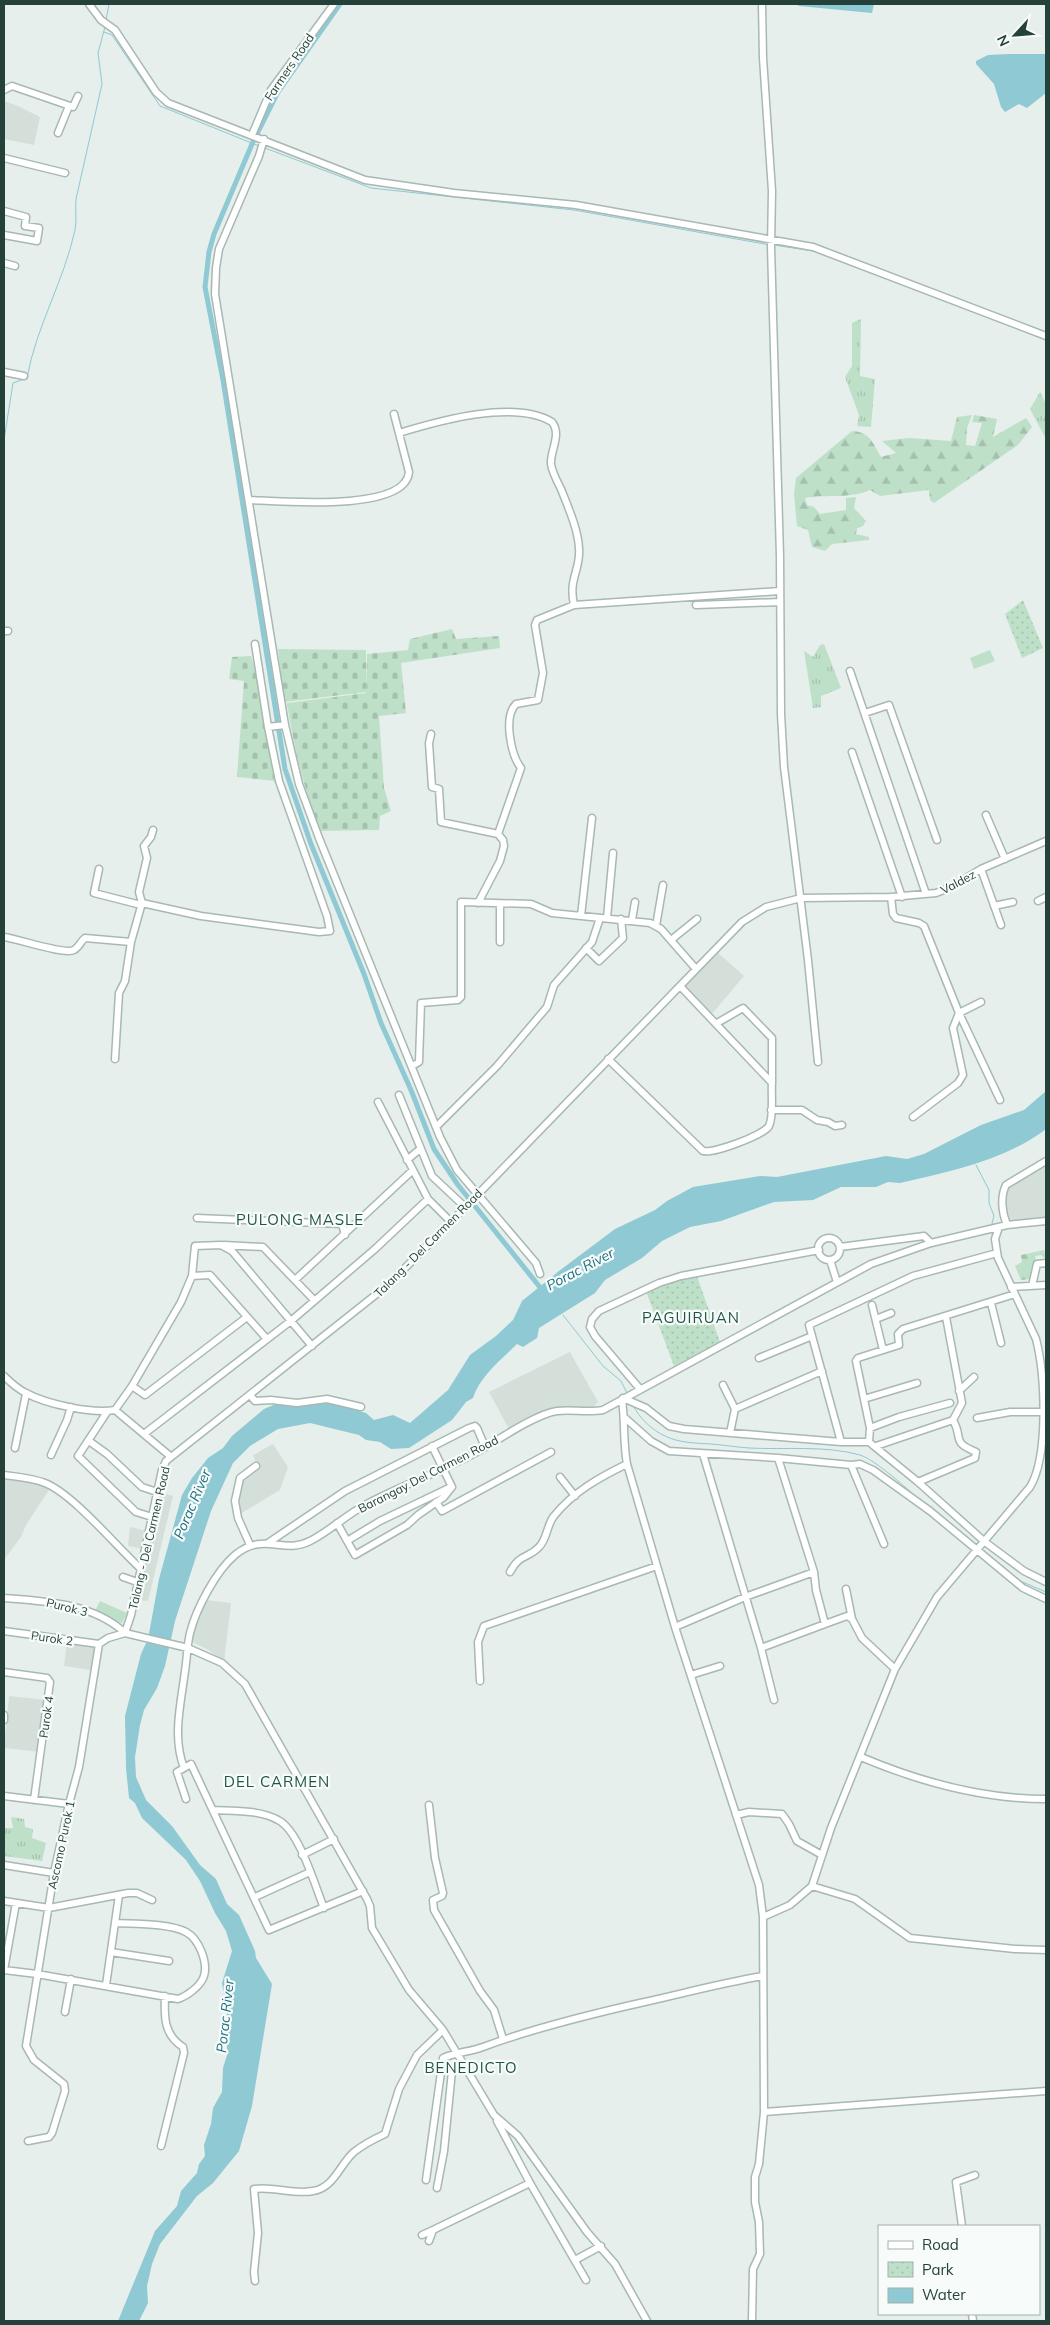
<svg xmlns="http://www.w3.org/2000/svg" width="1050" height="2325" font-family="Mulish,sans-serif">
<defs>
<pattern id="grass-tufts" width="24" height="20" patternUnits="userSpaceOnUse" patternTransform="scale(1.25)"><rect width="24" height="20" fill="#bfe0c8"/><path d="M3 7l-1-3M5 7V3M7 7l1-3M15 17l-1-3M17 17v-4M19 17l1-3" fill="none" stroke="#a4c1ad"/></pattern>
<pattern id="forest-firs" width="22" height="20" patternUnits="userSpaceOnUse" patternTransform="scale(1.25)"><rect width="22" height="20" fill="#bfe0c8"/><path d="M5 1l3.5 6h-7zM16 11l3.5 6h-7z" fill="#a4c1ad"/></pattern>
<pattern id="cemetery-stones" width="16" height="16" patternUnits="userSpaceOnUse" patternTransform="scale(1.25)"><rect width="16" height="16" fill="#bfe0c8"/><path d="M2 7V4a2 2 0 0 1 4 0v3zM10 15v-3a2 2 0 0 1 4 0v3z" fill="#a4c1ad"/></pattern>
<pattern id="park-dots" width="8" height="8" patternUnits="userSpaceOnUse" patternTransform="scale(1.25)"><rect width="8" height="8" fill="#bfe0c8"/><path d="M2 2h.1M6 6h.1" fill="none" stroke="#a4c1ad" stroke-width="1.8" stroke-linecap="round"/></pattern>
</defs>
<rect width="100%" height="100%" fill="#e6efeb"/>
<path fill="#d4dfda" d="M4,101l14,5 22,11 -6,28 -30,-6z
M716,951l28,25 -33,39 -28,-29z
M1046,1163v56l-39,3 -2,-17 2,-16z
M570,1352l28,50 -5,5 -37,1 -47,21 -20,-37z
M273,1444l15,23 -8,23 -40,24 -3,-6 5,-30 15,-12 -4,-11z
M4,1479l38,6 7,5 -23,35 -5,12 -17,23z
M159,1492l14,4 -25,105 -11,-1z
M130,1527l17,4 -4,18 -15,-3z
M206,1600l25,3 -7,59 -15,-12 -15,-7 -3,-5z
M67,1642l28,4 -4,24 -27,-4z
M9,1696l37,4 -6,52 -36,-4z"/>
<path fill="url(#grass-tufts)" d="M861,319l-1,57 15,3 -4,48 -14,-1 2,-11 -14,-38 7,-11v-43z
M1040,392l6,12v35l-16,-30z
M824,644l17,44 -20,8v11l-8,1 -9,-57 9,6 7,-12z
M11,1817l13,2 1,8 8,2 -1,9 14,5 -4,18 -38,-5v-28h9z"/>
<path fill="url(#forest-firs)" d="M972,415l-5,13 -1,17 9,1 7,-23 -10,-1 2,-7 23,4 -4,18 33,-19 6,9 -14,18 -84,58 -4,-3 -1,-10 -49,6 -10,-6c-20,9 -43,4 -65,8l2,7 7,2 6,7 26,-4v-12l10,-1 -2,11 12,13 -3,5 -6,2 -1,6 13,3v3l-37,4 -7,7 -13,-4 -4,-17 -11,-4 -3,-32 2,-16 56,-47c18,1 21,12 29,26l15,-4 -14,-12 27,-3 42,3 6,-24z
M1044,1250l2,9 -5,-4 -6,1 1,4 -5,19 -10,1 -6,-14 7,-4 -1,-7z"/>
<path fill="url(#cemetery-stones)" d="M452,629l4,10 43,-3 1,12 -99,15 5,50 -27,3 5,72 7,23 -11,5 -1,14 -59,1c-16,-42 -26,-82 -33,-128l79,-10 1,-39 41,-4 2,-11z
M278,649l88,1v42l-82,10z
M251,656l6,19 18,106 -38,-4 7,-96 -15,-2 3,-22z"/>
<path fill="url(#park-dots)" d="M1023,600l20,48 -21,10 -17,-44z
M697,1276l23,66 -46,24 -28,-75 14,-7z"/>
<path fill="#bfe0c8" d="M990,650l5,11 -21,8 -4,-11z
M100,1601l27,12 -5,10 -27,-12z"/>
<path fill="#8ec9d4" d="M795,4h79l-2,9 -73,-7z
M1009,54h37v39l-19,15 -8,-4 -14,8 -4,-5 -7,-23 -18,-20v-3l12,-6z
M1046,1091v38c-42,32 -95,42 -146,54l-12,-1 -12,5h-35l-28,13 -39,2 -53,19 -31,6 -28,14 -20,17 -37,22 -10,13 -56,35 -2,10 -14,9 -6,-3c-16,16 -37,32 -44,54l-7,4 -14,18 -43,28 -18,1 -11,-7 -14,-2 -7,-5 -49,-12 -32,6 -28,17 -17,17 -22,48 -36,110 -10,45 -8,22 -13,22 -4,15 -5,32 1,20 10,23 26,26 28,39 16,14 11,25 12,11 16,36 1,7 16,26 -20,122 -13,45 -26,32 -16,13 -37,48 -8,20 -5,22 1,17 -9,18h-21l37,-90 22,-25 4,-15 16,-18 2,-9 6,-8 -1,-11 7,-21 2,-16 9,-16 1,-24 4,-13v-39l-5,-33 10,-32 -6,-20 -11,-18 -15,-32 -14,-21 -44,-42 -7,-15 -6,-5 -3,-30 -1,-52 16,-62 7,-15 11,-60 23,-84 10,-17 16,-20 15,-10 9,-12 32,-27 12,-5 24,1 27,-3 39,11 8,7 19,-5 17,8 38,-33 22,-35 26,-19 17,-16 9,-19 37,-30 56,-42 40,-19 12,-9 26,-14 67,-11 17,1 109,-21 21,3 17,-5 57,-29 43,-15z"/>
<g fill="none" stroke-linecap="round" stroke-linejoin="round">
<path stroke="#8ec9d4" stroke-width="1" d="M106,20l3,-16
M104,32l8,3 48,71 99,40
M265,148l106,40 203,22 196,35
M774,245l45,7
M888,279l113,43
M4,440l9,-57 14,-5c9,-51 37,-97 48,-148 2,-9 0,-21 1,-31l26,-115 -4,-31 7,-26
M976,1165l13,25v13l5,13 -2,7 1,3
M563,1315l40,51 18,15 7,14
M633,1405c6,13 19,25 32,31 14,7 31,7 46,8 12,1 25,3 38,4 36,2 75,-3 111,7 16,5 47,34 61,46
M1018,1580l28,12"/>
<path stroke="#8ec9d4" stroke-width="5" d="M340,4l-62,88 -26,52 -38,90 -5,18 -4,35 18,93 62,389 26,75 53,130 17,49 30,67 23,59 24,36 85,106"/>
<defs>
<path id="minor" d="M89,4l12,16 14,10 41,62 12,11 197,77 89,13 122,12 237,42 233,89
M762,4l1,54 9,133 -1,56 9,309 1,158 3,53 24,193 10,102
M4,90l8,-4 61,21 5,-11
M58,133l11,-27
M252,135l19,-45 63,-86
M264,139l-5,17 -40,93 -3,19 -1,26 70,431 14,59 20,54 121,299 17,33 79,93 4,11
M4,158l61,15
M4,211l22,6 -1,9 14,2 -2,13 -33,-6
M4,263l11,3
M4,372l20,4
M399,433c39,-12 116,-34 153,-11 10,13 -2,28 -1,42 1,8 6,17 10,25 7,18 17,40 18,59 2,22 -11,30 -5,57
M249,500c28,1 157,13 160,-28l-15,-58
M696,605l84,-3
M4,631h4
M850,671l76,223
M865,713l24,-8 48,135
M268,727l17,-2
M431,734l-2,9 3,44 7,2 2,33 57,12 23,-66c-10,-13 -18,-51 -5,-64l22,-4 5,-27 -8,-48 2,-5 37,-15 206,-14
M852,752l50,145
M986,815l19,44
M99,869l-5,24 47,12
M981,869l20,56
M891,897l2,17 3,4 23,5 5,3 35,87 41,87
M1038,901l8,-4
M142,903l-3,-11 8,-34 -3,-12 7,-9 2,-7
M478,903l22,-42 4,-15 -1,-6 -5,-6
M994,906l19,-4
M581,916l11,-98
M607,918l6,-65
M632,920l3,-18
M656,926l7,-41
M4,937c15,2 60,18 70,13 5,-3 7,-9 11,-12l46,4
M671,940l26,-21
M500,942v-38
M586,948l13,13 24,-23 -2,-19
M717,1023l26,-15 29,30v45
M115,1059l4,-66 6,-12 6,-39 11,-39 59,13 118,16 11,-1 -3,-15 -48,-135 -11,-54 -13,-83
M608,1059l95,92c10,3 61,-16 66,-25 5,-10 2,-31 3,-43l-92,-97
M412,1066l7,-4 2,-59 37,-3 3,-3v-95l70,2 21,9 98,10 11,6 35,40
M399,1095l33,81 33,31
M378,1102l50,97 23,23
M771,1110h31l15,10 11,2 7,4 7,-1
M913,1117l45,-34 5,-8 -10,-47 6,-15 22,-11
M436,1127l61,-61 50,-59 7,-22 38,-43 8,-24
M407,1160l13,-11
M197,1218l145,6 3,11
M1007,1225c-5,-12 -7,-28 -1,-40l40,-24
M818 1249a11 11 0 1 1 22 0a11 11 0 1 1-22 0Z
M224,1245l39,2 51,53
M840,1247l84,-11 7,7
M830,1260l7,22
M192,1276l18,-1 56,63
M295,1280l118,-110
M1032,1286l5,-22 9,-1
M1011,1287l35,-2
M991,1303l10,40
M872,1305l11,45
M876,1319l15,-6
M759,1358l53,-22
M4,1376c6,6 14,13 22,17 20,11 66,21 89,17l55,46
M723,1385l12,24 87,-38
M132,1386l13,9 102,-78
M640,1389l-45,-53 -5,-9 2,-8 7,-8 60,-28 22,-7 138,-26
M959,1391l15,-14
M250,1395l5,6 16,-1 26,3 30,-4 34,8
M623,1398l23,10 23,18 15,3 157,13h28l49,40 67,60 39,29 22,11
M622,1399c3,22 1,43 5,65l48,163 84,258 4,32 1,195 -5,52 -4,13v25l4,20 1,32 -7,15 -1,52
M864,1399l53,-16
M115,1410l17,-24 49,-84 11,-26 3,-30 26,-1 11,6 80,95
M107,1412l-29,44 58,56 16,5
M624,1417l27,24 18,10 109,7 36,114 2,18 9,34 22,-8 5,3 10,19 33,31
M977,1418l33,-6h32
M870,1428l29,-11 51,-14
M730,1433l5,-24
M144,1434l148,-114 83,-71 53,-50
M89,1441l18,13 35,33 15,5
M841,1442l-32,-117 104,-49 84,-23
M869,1442l1,-14 -14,-67 2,-3 41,-13 -1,-11 5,-5 112,-35
M432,1446l20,41
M876,1446l77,-26 9,-17 -16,-86
M15,1448l11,-54
M703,1454l58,194 13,52
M51,1455l16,-35 4,-13
M778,1458l73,7
M4,1475c14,2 28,3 41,8 28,11 71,63 95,85
M560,1477l15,19
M918,1482l57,-24 1,-6c-26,-11 -12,-13 -23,-32
M436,1502l6,9 109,-59
M337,1523l18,32 52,-30 11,-10 26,-18 8,-10
M347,1541l33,-20 71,-34
M268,1543l77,-52 124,-63 6,-2 2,2 8,19
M884,1544l-33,-79 9,-1 13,6 57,41 93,77 23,11
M250,1545l-12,-27 -3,-17 5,-23 16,-12
M510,1572c10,-19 18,-13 29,-25 8,-7 8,-23 15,-31 19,-24 46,-39 73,-52
M123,1577l14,5
M846,1589l6,30
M4,1598c40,3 89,5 121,35
M675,1627l70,-30 69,-25
M4,1631l95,13
M125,1633l6,-18 31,-145 4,-9 222,-176 63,-63 291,-300 24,-15 35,-9 90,-1 45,-4 13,-5 32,-19 65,-28
M99,1644l9,-6 17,-5 63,15 34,15 23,21 122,215 3,7 2,22 37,62 34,40 51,85 24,21 69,96 28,32 32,57
M761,1648l64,-24
M4,1672l43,6 3,4 -16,118
M691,1675l29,-9
M480,1681l-2,-39 6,-16 173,-60
M4,1715v5
M861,1757c59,25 121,42 185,42
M184,1768c-12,-31 -3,-65 1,-97 2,-12 2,-26 5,-38 6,-24 26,-62 45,-78 29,-24 48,0 75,-14 20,-10 37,-27 57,-37 39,-21 82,-35 119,-57 18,-11 51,-33 71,-36 15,-2 30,2 46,-1l268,-146 60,-21 76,-18 39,-4
M4,1796l65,8
M186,1799l-9,-27 14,-8 78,166 94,-39
M429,1805l6,53 8,35 -1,3 -9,4 1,10 46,81 14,19 9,29
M214,1810c20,1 47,0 64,10 21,10 37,66 46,88
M736,1815l13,-3 33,2 7,10 8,17 25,14
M302,1855l32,-16
M4,1865l50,8
M812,1886l43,13 55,39 105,11 31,1
M255,1897l55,-25
M4,1901l45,7 79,-15h9l15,7
M763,1917l27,-12 22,-19 19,-58 64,-159 42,-72 93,-110c19,-31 15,-113 6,-148l-38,-81 -3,-19 4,-12
M111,1952l58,9
M4,1970l33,4 141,25c9,-3 23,-13 26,-23 4,-14 -5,-37 -18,-44 -17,-9 -51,-8 -70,-9
M4,1970l12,-67
M106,1985l13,-90
M65,2012l6,-33
M764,2112l282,-21
M497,2121l33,62 56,97
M28,2141l21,-4 3,-4 13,-42 -1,-7 -30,-24 -8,-14 28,-173 15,-69 10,-37 20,-123
M161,2146l23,-93 -1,-6c-19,-12 -19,-30 -18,-51
M426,2180l17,-122c13,-6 27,-6 40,-11 51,-19 104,-32 157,-44 41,-9 81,-20 123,-27
M437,2188l7,-37 8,-80 11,-7
M962,2226l-6,-44 19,-7
M422,2235l11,-5
M429,2241l4,-11 97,-47
M575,2260l26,-14
M255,2281l-1,-9 4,-39 -4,-44c19,-3 41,6 59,2 21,-3 27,-27 41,-39 10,-8 20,-13 31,-18l14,-45 18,-34 26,-25
M972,2314l1,7"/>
</defs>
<use href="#minor" stroke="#a8b8b2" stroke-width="9"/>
<use href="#minor" stroke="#fff" stroke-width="6"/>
</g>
<g text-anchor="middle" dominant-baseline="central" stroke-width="4.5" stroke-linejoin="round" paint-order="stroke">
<g font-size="12" fill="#24423a" stroke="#f7fbf9">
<text transform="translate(289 67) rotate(-56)">Farmers Road</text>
<text transform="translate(958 882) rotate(-28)">Valdez</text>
<text transform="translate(428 1243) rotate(-45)">Talang - Del Carmen Road</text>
<text transform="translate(428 1474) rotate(-27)">Barangay Del Carmen Road</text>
<text transform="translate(149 1538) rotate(-77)">Talang - Del Carmen Road</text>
<text transform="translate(67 1607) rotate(14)">Purok 3</text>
<text transform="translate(52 1638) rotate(8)">Purok 2</text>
<text transform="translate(46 1717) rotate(-82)">Purok 4</text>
<text transform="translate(61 1845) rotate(-78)">Ascomo Purok 1</text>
</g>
<g font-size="14" font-style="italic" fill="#1c6f80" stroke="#f7fbf9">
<text transform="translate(580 1269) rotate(-28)">Porac River</text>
<text transform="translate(192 1504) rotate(-67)">Porac River</text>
<text transform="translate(225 2016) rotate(-84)">Porac River</text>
</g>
<g font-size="15" letter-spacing="1" fill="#1f5548" stroke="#f7fbf9">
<text x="300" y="1219">PULONG MASLE</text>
<text x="691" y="1317">PAGUIRUAN</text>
<text x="277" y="1781">DEL CARMEN</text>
<text x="471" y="2067">BENEDICTO</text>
</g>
</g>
<rect width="1050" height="2325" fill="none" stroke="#24423a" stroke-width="10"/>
<rect x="878" y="2225" width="162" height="90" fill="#f7fbf9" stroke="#a3b1ad"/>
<rect x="888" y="2241" width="25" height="8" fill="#ffffff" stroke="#a3b1ad"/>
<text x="922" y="2250" font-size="15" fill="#24423a">Road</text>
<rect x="888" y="2262" width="25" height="15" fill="url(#park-dots)" stroke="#a3b1ad"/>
<text x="922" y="2275" font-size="15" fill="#24423a">Park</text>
<rect x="888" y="2288" width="25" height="15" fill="#8ec9d4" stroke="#a3b1ad"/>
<text x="922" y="2300" font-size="15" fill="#24423a">Water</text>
<g transform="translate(1015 35) rotate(244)" stroke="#f7fbf9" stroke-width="4" paint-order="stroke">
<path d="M0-4L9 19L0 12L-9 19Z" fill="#24423a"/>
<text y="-8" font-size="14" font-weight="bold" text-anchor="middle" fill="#24423a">N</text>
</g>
</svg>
